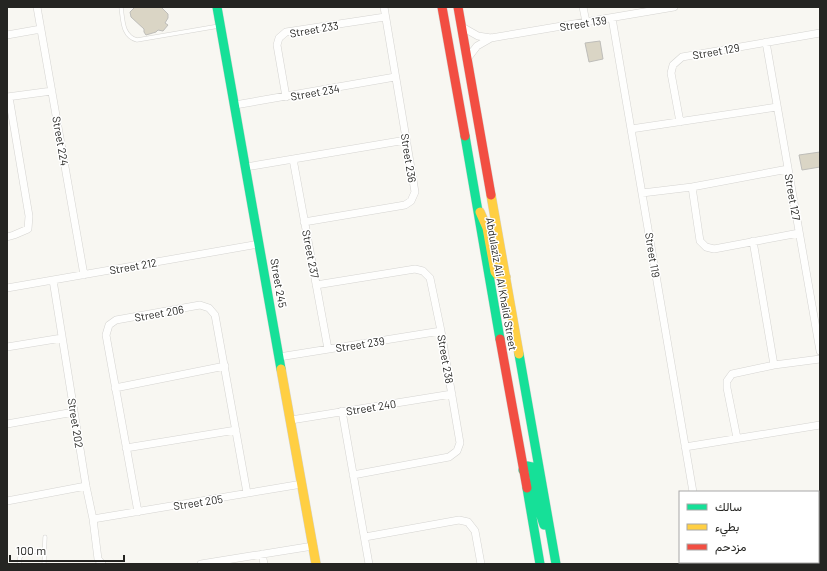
<svg xmlns="http://www.w3.org/2000/svg" width="827" height="571" font-family="Barlow,Vazirmatn,sans-serif">
<rect width="100%" height="100%" fill="#f8f7f2"/>
<path fill="#dad5c5" stroke="#bebdb9" d="M135,7h26l7,7v4l-3,5 3,2 -5,6 -5,-1 -2,2 -10,3 -2,-3v-3l-13,-12 -1,-5z
M600,41l3,18 -14,3 -4,-19z
M820,152v15l-18,3 -3,-15z"/>
<g fill="none" stroke-linecap="round" stroke-linejoin="round">
<defs>
<path id="lane" d="M121,7c2,13 1,29 16,33l82,-14
M19,564l1,-7 5,-5 19,-1
M44,564l1,-27"/>
<path id="street" d="M37,7l47,268
M583,7l3,15
M612,18l81,474
M462,27l16,9 13,2 183,-31
M7,35l34,-6
M766,42l54,309
M467,59l10,-13 14,-8
M7,97l45,-6
M286,97l-9,-52 2,-7 7,-6 99,-15
M235,105l160,-28
M680,122l-9,-49 2,-8 9,-8 138,-24
M631,129l146,-22
M293,159l35,190
M246,167l160,-27
M692,187l8,54 6,6 8,2 85,-16
M642,193l50,-6 96,-18
M304,222l101,-17 6,-4 4,-9 -31,-185
M7,237l7,-2 14,-6 1,-13 -20,-119
M753,241l21,124
M53,280l33,206 7,33 5,40 4,5
M316,285l99,-16 8,2 7,7 11,53 19,112 -3,8 -8,6 -96,18
M7,288l252,-44
M7,347l55,-9
M279,357l162,-26
M115,388l110,-22
M342,411l27,153
M291,420l161,-26
M7,424l67,-12
M737,438l-10,-50v-7l5,-7 42,-9 46,-6
M685,447l135,-22
M126,448l110,-18
M7,501l79,-15
M818,501h2
M138,512l-32,-177 3,-10 7,-5 84,-15 9,3 6,7 32,178
M93,519l209,-35
M365,537l94,-17 9,2 7,9 6,33
M262,554l2,10
M705,562v2
M757,562v2
M201,564l112,-18"/>
<path id="fast" d="M217,7l64,362
M465,136l35,203
M519,354l37,210
M523,470l4,-4 5,1 7,43 5,15
M527,488l13,76"/>
<path id="slow" d="M491,195l28,159
M480,212l7,16 8,44 4,5h7
M281,369l35,195"/>
<path id="jam" d="M442,7l23,129
M458,7l33,188
M500,339l27,149"/>
</defs>
<use href="#lane" stroke="#d5d4d1" stroke-width="4.5"/>
<use href="#street" stroke="#d5d4d1" stroke-width="8"/>
<use href="#fast" stroke="#d5d4d1" stroke-width="10"/>
<use href="#slow" stroke="#d5d4d1" stroke-width="10"/>
<use href="#jam" stroke="#d5d4d1" stroke-width="10"/>
<use href="#lane" stroke="#fefefd" stroke-width="3.5"/>
<use href="#street" stroke="#fefefd" stroke-width="7"/>
<use href="#fast" stroke="#16e098" stroke-width="9"/>
<use href="#slow" stroke="#ffcf43" stroke-width="9"/>
<use href="#jam" stroke="#f24e42" stroke-width="9"/>
</g>
<g text-anchor="middle" dominant-baseline="central" stroke-width="3" stroke-linejoin="round" paint-order="stroke">
<g font-size="11" fill="#252522" stroke="#fff">
<text transform="translate(583 23) rotate(-9)">Street 139</text>
<text transform="translate(314 29) rotate(-10)">Street 233</text>
<text transform="translate(716 51) rotate(-10)">Street 129</text>
<text transform="translate(315 92) rotate(-10)">Street 234</text>
<text transform="translate(61 141) rotate(80)">Street 224</text>
<text transform="translate(409 158) rotate(81)">Street 236</text>
<text transform="translate(793 197) rotate(80)">Street 127</text>
<text transform="translate(311 254) rotate(79)">Street 237</text>
<text transform="translate(653 255) rotate(81)">Street 119</text>
<text transform="translate(133 266) rotate(-10)">Street 212</text>
<text transform="translate(279 283) rotate(80)">Street 245</text>
<text transform="translate(502 284) rotate(80)">Abdulaziz Ali Al Khalid Street</text>
<text transform="translate(159 313) rotate(-10)">Street 206</text>
<text transform="translate(360 344) rotate(-9)">Street 239</text>
<text transform="translate(446 359) rotate(80)">Street 238</text>
<text transform="translate(371 407) rotate(-9)">Street 240</text>
<text transform="translate(76 423) rotate(81)">Street 202</text>
<text transform="translate(198 502) rotate(-9)">Street 205</text>
</g>
</g>
<rect width="827" height="571" fill="none" stroke="#252522" stroke-width="16"/>
<rect x="679" y="491" width="140" height="72" fill="#ffffff" stroke="#a8a8a7"/>
<rect x="687" y="504" width="20" height="6" fill="#16e098" stroke="#a8a8a7"/>
<text x="715" y="511" font-size="12" fill="#252522">سالك</text>
<rect x="687" y="524" width="20" height="6" fill="#ffcf43" stroke="#a8a8a7"/>
<text x="715" y="531" font-size="12" fill="#252522">بطيء</text>
<rect x="687" y="544" width="20" height="6" fill="#f24e42" stroke="#a8a8a7"/>
<text x="715" y="551" font-size="12" fill="#252522">مزدحم</text>
<path d="M10 555v6h114v-6" fill="none" stroke="#252522" stroke-width="2"/>
<text x="16" y="555" font-size="12" fill="#252522" stroke="#ffffff" stroke-width="3" paint-order="stroke">100 m</text>
</svg>
